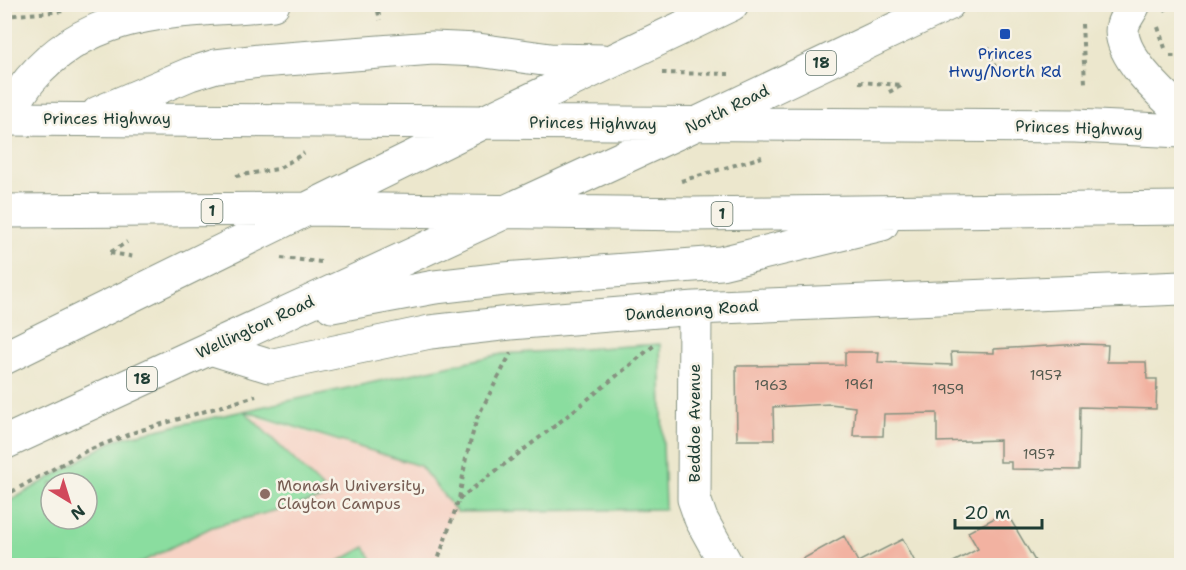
<svg xmlns="http://www.w3.org/2000/svg" width="1186" height="570" font-family="'Shantell Sans',sans-serif">
<rect width="100%" height="100%" fill="#f7f3e8"/>
<filter id="ink" filterUnits="userSpaceOnUse"><feTurbulence type="fractalNoise" baseFrequency=".0167" numOctaves="2"/><feDisplacementMap in="SourceGraphic" scale="12" xChannelSelector="R" yChannelSelector="G"/><feConvolveMatrix kernelMatrix="1 2 1 2 8 2 1 2 1" color-interpolation-filters="sRGB"/></filter>
<filter id="wash" filterUnits="userSpaceOnUse"><feTurbulence type="fractalNoise" baseFrequency=".008" numOctaves="4" result="noise"/><feDisplacementMap in="SourceGraphic" scale="24" xChannelSelector="R" yChannelSelector="G"/><feGaussianBlur stdDeviation="1.35" result="paint"/><feColorMatrix in="noise" values="0 0 0 0 0 0 0 0 0 0 0 0 0 0 0 0 0 1.4 0 .05"/><feComposite in="paint" operator="in"/></filter>
<g filter="url(#wash)">
<rect width="100%" height="100%" fill="#ece7cd"/>
<path fill="#f6d2c4" fill-rule="evenodd" d="M235,413l185,52 37,47 -9,6 -12,47 -431,1 -1,-62 71,-41 85,-34zM51,483h36v36h-36z"/>
<path fill="#8add9f" stroke="#548d6a" stroke-width="1.5" fill-rule="evenodd" d="M660,344l5,165 -208,3 -37,-46 -176,-55 87,85 -119,31 -76,38h-131v-61l111,-65 386,-85zM51,483h36v36h-36z
M365,547l10,18h-43z"/>
<g id="blocks">
<path fill="#f2b2a1" d="M1082,344l26,1 -1,17h39l1,17h10l-1,30 -76,-2 -1,63 -68,-1v-7h-11v-22l-63,2v-29l-53,1 -1,22h-30l2,-29 -25,-3 -57,3 1,33h-37l-1,-74 109,-1v-13h34l-1,10 74,3 -1,-13 43,1v-4z
M1006,512l32,54h-92l32,-17 -10,-17z
M844,536l14,26 45,-23 14,27h-127z"/>
</g>
</g>
<g filter="url(#ink)">
<use href="#blocks" fill-opacity="0" stroke="#869280" stroke-width="1.5"/>
<g fill="none" stroke-linecap="round" stroke-linejoin="round">
<defs>
<path id="minor" d="M5,119c8,-13 16,-28 25,-39 65,-77 152,-67 243,-76
M695,308l-1,191 7,20 26,47
M210,348l59,18 161,-34 80,-9 185,-15 487,-20"/>
<path id="trunk" d="M1134,4c-3,7 -9,14 -11,21 -8,27 40,71 59,87
M98,113l92,-39 26,-8 44,-5 173,-13 45,2 72,10 53,1
M4,119l1071,7 107,5
M4,211l303,-2 385,5 490,-6
M332,306l103,-19 69,-8 217,-16 161,-39
M4,358l480,-236 248,-118
M4,443l692,-319 252,-120"/>
</defs>
<use href="#minor" stroke="#869280" stroke-width="35"/>
<use href="#trunk" stroke="#869280" stroke-width="35"/>
<path stroke="#869280" stroke-width="4" stroke-dasharray="4.5 4.5" stroke-linecap="butt" d="M1164,10l10,-6
M378,11l2,9
M4,16l60,-5
M1082,24l3,59
M1158,27l7,21
M988,47l9,26
M1170,56h12
M662,73l67,1
M859,82l43,3
M889,92l14,-7
M236,176l42,-7 26,-16
M681,181l81,-24
M111,252l16,-10
M110,253l26,4
M281,258l40,4
M4,496l82,-45 49,-19 121,-36
M459,499l97,-74 101,-82
M436,566l23,-67 7,-41 11,-40 34,-65"/>
<use href="#minor" stroke="#fff" stroke-width="33"/>
<use href="#trunk" stroke="#fff" stroke-width="33"/>
</g>
</g>
<rect fill="#1a4fb4" stroke="#f7f3e8" stroke-width="2" x="999" y="28" width="12" height="12" rx="3"/>
<circle fill="#8d6e63" stroke="#f7f3e8" stroke-width="2" cx="265" cy="494" r="6"/>
<g text-anchor="middle" dominant-baseline="central" stroke-width="5" stroke-linejoin="round" paint-order="stroke">
<g font-size="14" fill="#545a4f">
<text x="1046" y="375">1957</text>
<text x="859" y="384">1961</text>
<text x="771" y="385">1963</text>
<text x="948" y="389">1959</text>
<text x="1039" y="454">1957</text>
</g>
<g fill="#f7f3e8" stroke="#60746a" stroke-width="1.5">
<rect x="806" y="51" width="30" height="24" rx="4.5"/>
<rect x="201.5" y="199" width="21" height="24" rx="4.5"/>
<rect x="711.5" y="202" width="21" height="24" rx="4.5"/>
<rect x="127" y="367" width="30" height="24" rx="4.5"/>
</g>
<g font-size="15" font-weight="bold" fill="#1f3d34">
<text x="821" y="63">18</text>
<text x="212" y="211">1</text>
<text x="722" y="214">1</text>
<text x="142" y="379">18</text>
</g>
<g font-size="16" fill="#164399" stroke="#f7f3e8">
<text x="1005" y="53">Princes<tspan x="1005" dy="18">Hwy/North Rd</tspan></text>
</g>
<g font-size="16" fill="#1f3d34" stroke="#f7f3e8">
<text transform="translate(727 109) rotate(-26)">North Road</text>
<text x="107" y="118">Princes Highway</text>
<text transform="translate(593 123) rotate(1)">Princes Highway</text>
<text transform="translate(1079 128) rotate(2)">Princes Highway</text>
<text transform="translate(692 310) rotate(-4)">Dandenong Road</text>
<text transform="translate(255 327) rotate(-25)">Wellington Road</text>
<text transform="translate(694 423) rotate(-90)">Beddoe Avenue</text>
</g>
<g font-size="16" fill="#785e54" stroke="#f7f3e8" text-anchor="start">
<text x="277" y="485">Monash University,<tspan x="277" dy="18">Clayton Campus</tspan></text>
</g>
</g>
<rect width="1186" height="570" fill="none" stroke="#f7f3e8" stroke-width="24"/>
<g transform="translate(69 501) rotate(142)"><circle r="28" fill="#f7f3e8" stroke="#a1aaa0" stroke-width="1.5"/>
<path d="M0-4.5L10 22L0 15L-10 22Z" fill="#d1495b"/>
<text y="-9" font-size="16" font-weight="bold" text-anchor="middle" fill="#1f3d34">N</text>
</g>
<path d="M955 519v9h87v-9" fill="none" stroke="#1f3d34" stroke-width="3"/>
<text x="964" y="519" font-size="18" fill="#1f3d34" stroke="#f7f3e8" stroke-width="4.5" paint-order="stroke">20 m</text>
</svg>
